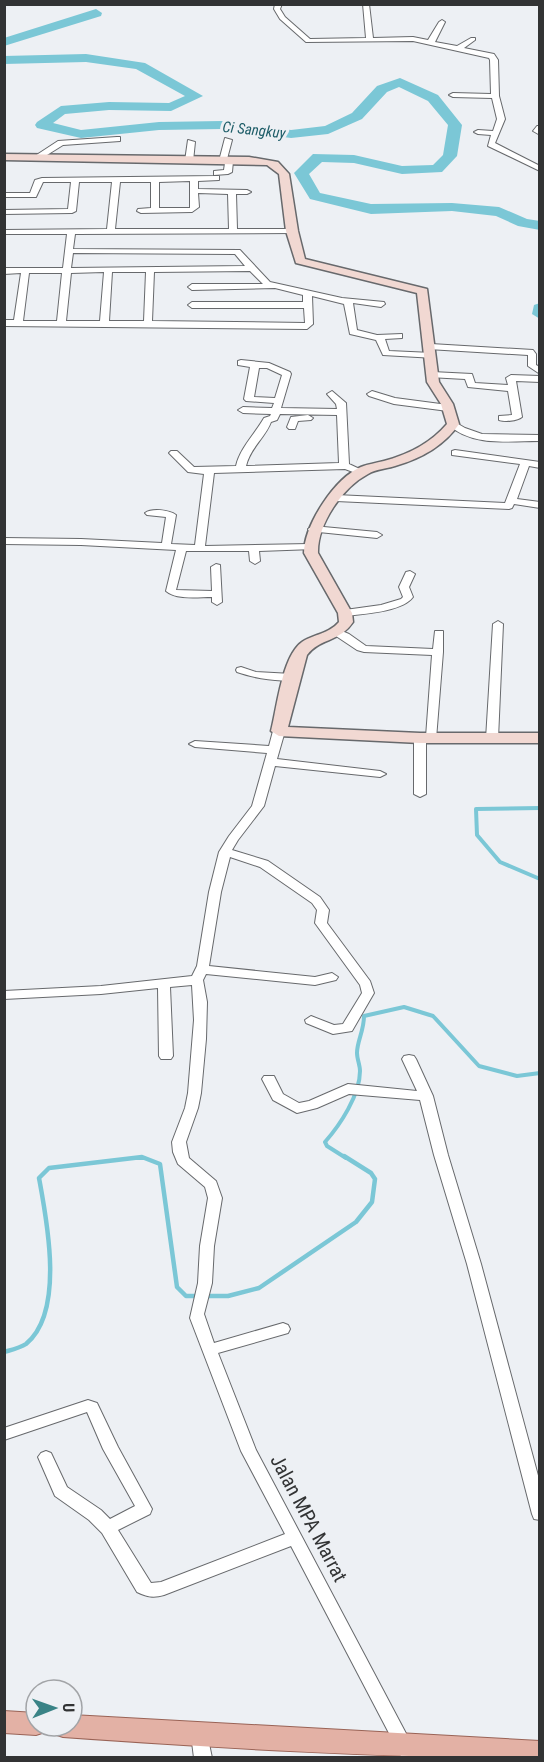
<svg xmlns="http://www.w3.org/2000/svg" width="544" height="1762" font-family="'Roboto Condensed',sans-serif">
<rect width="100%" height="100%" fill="#edf0f4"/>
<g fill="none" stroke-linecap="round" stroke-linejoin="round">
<path stroke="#7bc7d6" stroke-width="3" d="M540,649v3"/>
<path stroke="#7bc7d6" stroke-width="4" d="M540,808l-64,1 1,26 23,27 40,17
M135,1158h9
M346,1158l-19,-12 -2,-4c15,-17 35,-47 35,-71 0,-6 -3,-12 -3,-18 0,-12 7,-22 7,-37l40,-9 29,9 46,50 38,10 23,-3"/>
<path stroke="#7bc7d6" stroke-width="4.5" d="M4,1352c7,-2 16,-4 22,-8 39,-32 21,-123 13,-166l10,-10 93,-11 18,7 17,123 9,9h42l31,-8 97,-66 16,-20 3,-23 -4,-6 -27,-17"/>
<path fill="#7bc7d6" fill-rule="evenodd" d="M96,9l6,4 -1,3 -97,30v-8z
M86,54l59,9 58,33 -32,15 -62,-1 -44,4 -12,9 28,7 78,-8 63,-1 69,9 34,-4 27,-13 25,-27 23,-8 38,17 24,30 -5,31 -15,16 -40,2 -48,-11 -32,-1 -13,12 11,19 51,11 81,-1 47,4 28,12 13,2v9l-22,-4 -22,-10 -44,-5 -81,3 -61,-15 -16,-26 19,-19 41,1 48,11 31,-1 10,-10 5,-30 -20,-24 -29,-14 -12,5 -25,27 -34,15 -37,4 -69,-9 -63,1 -78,8 -44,-10 -2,-3 2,-3 24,-16 48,-4 60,1 16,-7 -49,-27 -50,-7 -82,2v-8z
M540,303v16l-8,-5 2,-9z"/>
<defs>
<path id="street" d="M275,4h7l-2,5 5,8 25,22 56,-1 -3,-34h6l4,34 40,-1 15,3 11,-18 3,-2 3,2 -10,20 22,4 14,-8h4v2l-11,8 30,6 4,6 1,36 6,23 -10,24 45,23v5l-52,-25 3,-11 -13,-1 -4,-2 4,-2 15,1 4,-12 -5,-21 -39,-1 -4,-2 4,-2 38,1 -1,-34 -1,-2 -76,-17 -107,1 -26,-23 -6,-10z
M537,126h3v9l-7,-4z
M117,137h3v4l-57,4 -24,15 -7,-2 26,-17z
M225,138l7,2 -5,19 6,2 -1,11 -4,2 -14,1v-4l10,-1 1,-7 -6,-2z
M188,140l7,2 -2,19 -4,2 -4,-2z
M216,176h3v4l-21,1v8l49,1 4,2 -4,2h-11l1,35h58v4l-220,1 -2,15 167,1 30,32 72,16 42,4 1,2 -4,3 -28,-4 4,27 20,5 25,-1v4l-17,1 4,12 43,2 3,1v4l-52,-3 -7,-15 -26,-6 -6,-30 -32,-8 1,28 -6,5 -303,-3v-6h10l7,-47 -17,1v-6h59l4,-34h-63v-4l103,-1 5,-47h-33l-3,29 -4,2 -68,1v-4l64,-1 3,-27h-28l-7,15h-32v-4h26l5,-13 7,-2zM190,181v27h-31v-26zM120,182h31v26l-13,1 -1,2 4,2 51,-1 7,-5 -1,-14 30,1 1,35h-114zM73,253l162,1 10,12 -174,2zM250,271l13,13h-71l-4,3 4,3 83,-2 28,7v7h-111l-4,3 4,3h112l1,15 -153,-2 2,-49zM104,272l-4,49h-34l5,-48zM112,272h34l-2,49h-35zM29,273h33l-5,48h-34z
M431,344l102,6 3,4v11l4,2v7l-12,-8v-11l-100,-6v-4z
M241,360l28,3 21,9 1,2 -10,34 56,1 -1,-5 -9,-10 5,-3 14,12 3,61 17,8 -5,3 -16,-6 -131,4 -9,73 105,-2 5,3 -1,2 -55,2 1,10 -5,3 -5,-3 -1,-10h-63l-10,39 36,1 -1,-24 5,-3 4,1 2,37 -5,3 -5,-3v-5c-14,0 -36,3 -46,-6l10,-41 -95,-5 -77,-1v-6l77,1 81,4 4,-26 -19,-2 -2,-2c7,-5 24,-3 31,2l-5,29 24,1 9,-71 -16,-2 -19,-19 2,-2h6l17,16 42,-1c4,-18 19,-32 28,-48l6,-2 1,-2 -28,-1 -5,-3 5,-3 29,1 2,-5 -28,-2 -2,-2 6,-32 -12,-2v-4zM259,368h8l15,7 -7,23 -21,-1zM280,414l57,1 2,48 -93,3c4,-18 19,-28 25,-44l6,-2z
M432,372l40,2 3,9 33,2 -2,-7 5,-3 29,1v6l-24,-1 6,36c-5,4 -17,5 -23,3v-4l13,-1 -4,-24 -40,-4 -3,-8 -36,-2 -1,-2z
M372,391l23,7 53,7 5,3 -5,3 -54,-7 -25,-8 -2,-2z
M308,415l5,3 -2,2 -13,1 -3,8h-6l-2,-2 4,-10z
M453,421l12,7 17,6 58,1v6c-30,0 -69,6 -92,-17z
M455,450l85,12v6l-11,-2 -12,33 23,3v6l-26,-4 -2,4 -3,1 -173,-8 -5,-3 5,-3 169,8 15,-39 -68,-9v-4z
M313,526l64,6 5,3 -5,3 -68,-7 -1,-2z
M410,571l5,3 -6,13 4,10c-11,15 -50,17 -68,19l-5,-3 5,-3 36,-5 20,-6 2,-2 -4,-10 7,-15z
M498,621l5,3 -5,115 -6,3 -6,-3 7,-115z
M337,629l12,5 17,12 67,3 2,-18h8v21l-7,87 -4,1 -6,-3 6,-82 -68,-3 -7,-2 -24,-16 -1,-2 1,-2z
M241,667l15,5 36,2 5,3c-11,8 -46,0 -60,-5l-1,-2 1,-2z
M279,728l6,3 -8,28 103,12 6,3 -6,3 -105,-11 -11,40 -26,34 -6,10 36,11 52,36 9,13 -2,13 43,58 4,12 -22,38 -19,3 -27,-11 -1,-3 6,-4 23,9 9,-1 19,-31 -2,-8 -45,-62 2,-13 -5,-7 -52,-36 -30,-10 -9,35 -12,74 106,11 17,-4 6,4 -2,3 -21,5 -109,-11 -3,6 4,22 -1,37 -5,54 -3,15 -12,34 3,16 27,23 6,17 -8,48 -2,37 -8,31 10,29 69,-20 5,2 2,4 -2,4 -70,20 38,97 163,308h-17l-111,-212 -127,49c-10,3 -17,2 -27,-3l-35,-59 -13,-13 -34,-24 -17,-39 3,-4 5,-2 5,2 16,34 34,23 9,9 25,-13 -32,-57 -16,-37 -83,28v-12l84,-28 9,3 21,44 34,62 -2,5 -32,16 33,53 10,-1 124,-48 -44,-83 -51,-133 8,-35 2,-37 8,-48 -3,-11 -27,-23 -5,-12 -1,-10 13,-34 3,-15 6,-73 -2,-35 -22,2 3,69 -2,3h-10l-2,-3 -1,-68 -57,6 -97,5v-8l97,-5 91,-10 5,-10 12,-74 10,-40 10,-16 23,-30 15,-53 -72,-6 -6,-3 6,-3 74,5 4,-15z
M420,735l6,3v56l-6,3 -6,-3v-56z
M409,1055l5,1 2,3 17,37 15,59 33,109 59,219v37l-6,-1 -2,-5 -65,-250 -33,-109 -14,-55 -71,-6 -32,14 -20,5 -24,-13 -11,-21 2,-3h10l9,18 16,9 10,-2 39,-17 69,7 -15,-32 2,-3z
M200,1726l6,3 6,29h-18l-3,-24 3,-5z"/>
<path id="secondary" d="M4,154l245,3 29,5 11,12 9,57 7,28 122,30 12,93 14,22 6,20c-15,22 -39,35 -64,42 -9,3 -19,3 -27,8 -25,13 -51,50 -50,79l34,60 1,9c-13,20 -33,16 -46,33l-19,72 132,6h120v10h-120l-141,-7 -8,-5c6,-23 11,-75 31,-89 12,-8 27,-8 37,-20l-1,-9 -34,-60c0,-28 31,-75 57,-86 7,-3 15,-4 23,-6 23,-6 47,-18 63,-37l-6,-20 -14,-22 -10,-89 -121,-30 -10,-32 -7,-57 -12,-9 -263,-5z"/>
<path id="primary" d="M4,1711l32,2v13h12l-3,6 -9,3 -32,-2z
M72,1715l468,26v17c-159,0 -318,-10 -477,-21l-9,-3 -4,-8h22z"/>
</defs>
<use href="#street" stroke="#67696c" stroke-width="2"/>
<use href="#secondary" stroke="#67696c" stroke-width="3"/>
<use href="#primary" stroke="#996356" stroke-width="2"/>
<use href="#street" fill="#fff" fill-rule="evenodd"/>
<use href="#secondary" fill="#f1d8d2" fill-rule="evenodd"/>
<use href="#primary" fill="#e3b1a5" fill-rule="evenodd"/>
</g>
<g text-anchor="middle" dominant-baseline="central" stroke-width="6" stroke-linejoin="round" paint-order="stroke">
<g font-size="15" font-style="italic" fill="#1f5e69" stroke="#edf0f4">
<text transform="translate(254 130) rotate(6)">Ci Sangkuy</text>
</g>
<g font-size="20" fill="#323334" stroke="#edf0f4">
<text transform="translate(309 1518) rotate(62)">Jalan MPA Marrat</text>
</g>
</g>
<rect width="544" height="1762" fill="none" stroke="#323334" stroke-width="12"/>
<g transform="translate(54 1708) rotate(89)"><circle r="28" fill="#edf0f4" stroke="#a2a4a7" stroke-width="1.5"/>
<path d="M0-4.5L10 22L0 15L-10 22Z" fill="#3a8386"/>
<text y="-9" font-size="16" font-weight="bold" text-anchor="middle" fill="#323334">U</text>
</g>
</svg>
